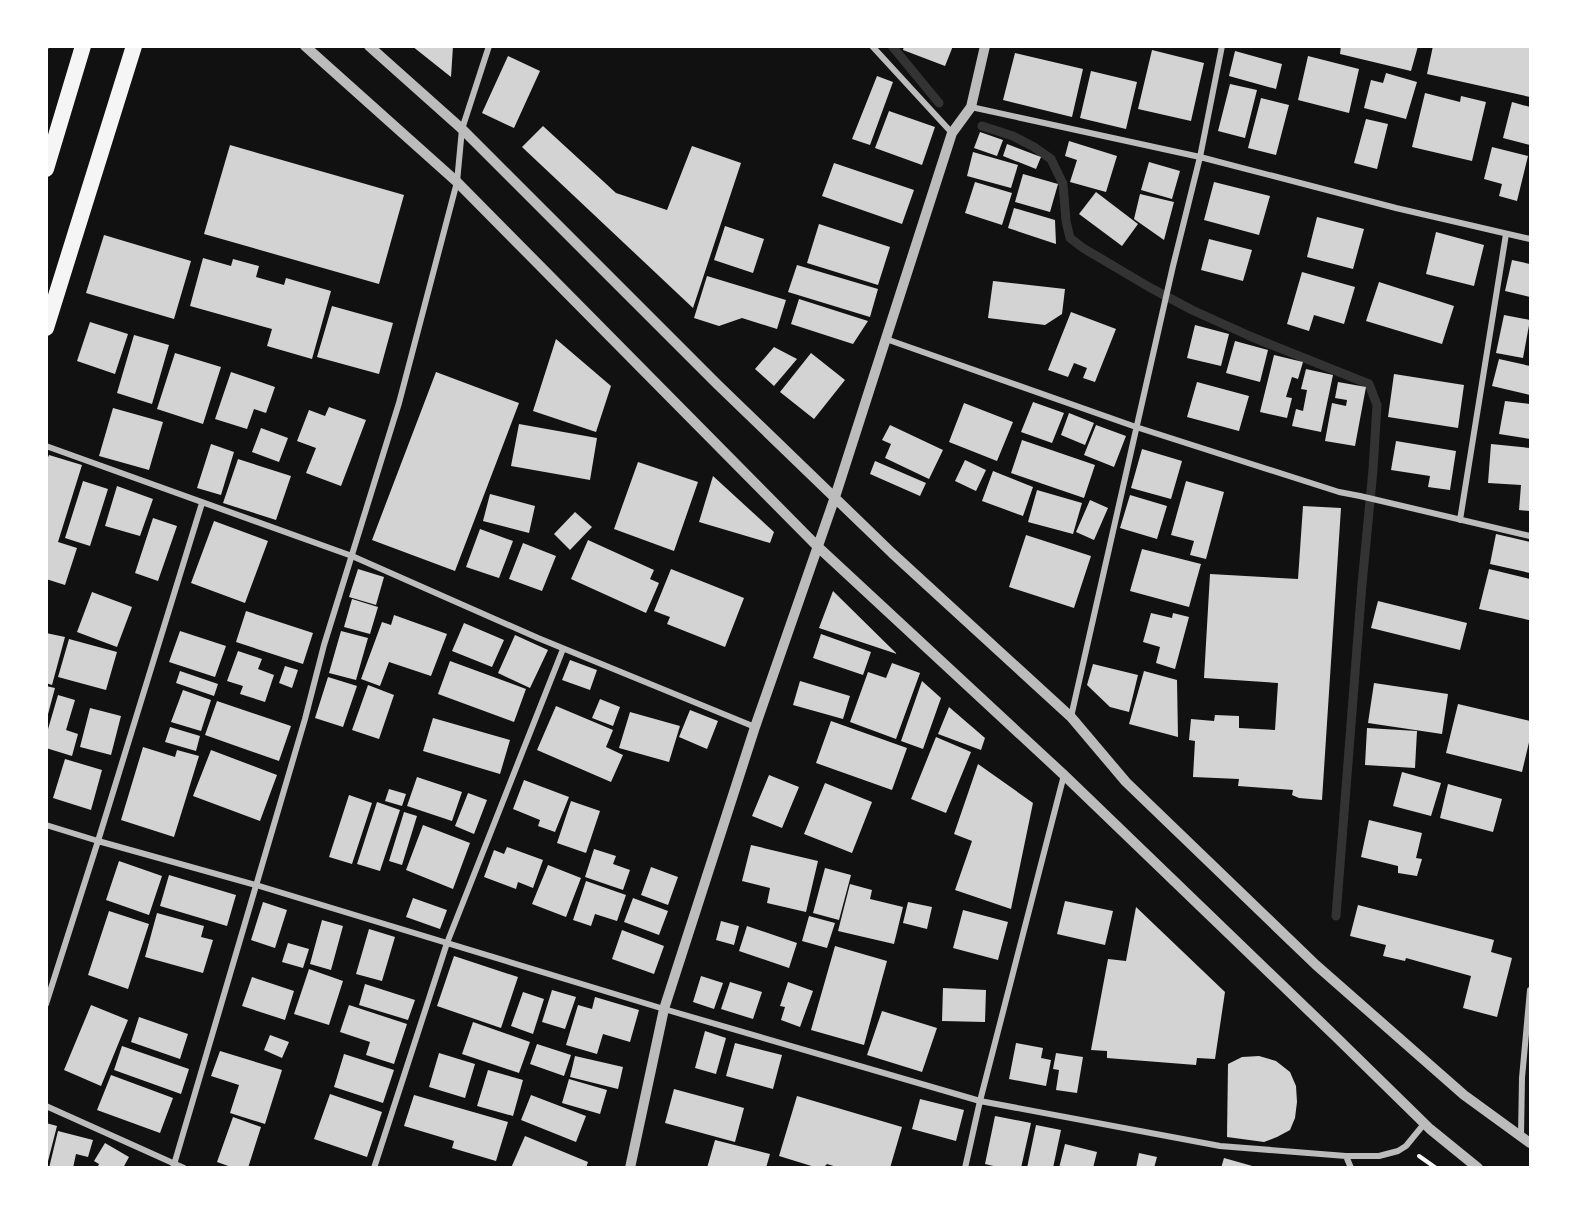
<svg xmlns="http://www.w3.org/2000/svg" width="1577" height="1214" font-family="Signika,sans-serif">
<rect width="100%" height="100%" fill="#111"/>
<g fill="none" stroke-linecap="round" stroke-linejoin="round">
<path stroke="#333" stroke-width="9" d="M892,46l47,57
M982,126l31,10 21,11 17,12 12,25 3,37 4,17 13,10 66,39 43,23 60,27 117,47 8,21 -4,65 -11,114 -26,332"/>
</g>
<path fill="#d3d3d3" d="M412,46h41l-2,31z
M904,46h49l-8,20 -42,-16z
M1341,46h77l-7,25 -71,-17z
M1433,46h97v51l-103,-23z
M1152,50l52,13 -13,58 -53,-12z
M1235,51l47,13 -6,25 -47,-13z
M1015,53l68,16 -11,48 -69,-17z
M508,56l32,15 -26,57 -32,-15z
M1308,56l51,13 -10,44 -51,-13z
M1091,71l46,11 -11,47 -46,-11z
M1386,73l31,9 -11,37 -42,-11 7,-28 12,3z
M877,76l16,6 -23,63 -18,-6z
M1230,84l27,6 -12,48 -27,-7z
M1425,93l35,9 1,-6 25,6 -14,59 -60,-14z
M1261,98l28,7 -13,50 -28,-7z
M1512,102l18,5v38l-27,-7z
M889,111l46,16 -13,38 -47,-17z
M1366,119l22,5 -11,45 -23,-6z
M543,126l73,67 51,17 25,-64 49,17 -48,145 -171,-161z
M980,132l23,8 -6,16 -23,-8z
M1069,141l48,15 -11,36 -36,-10 7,-22 -12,-4z
M1007,144l34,13 -5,12 -33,-13z
M230,145l174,50 -25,89 -175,-50z
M1492,147l36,9 -11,45 -18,-5 3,-12 -18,-5z
M973,152l45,13 -7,23 -44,-12z
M1149,162l31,9 -8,28 -31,-9z
M834,163l80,27 -12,34 -80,-28z
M1023,174l35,10 -8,28 -35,-10z
M975,182l37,11 -10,32 -37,-12z
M1214,182l56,14 -11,39 -55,-15z
M1096,192l42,32 -16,22 -43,-32z
M1140,194l34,8 -10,38 -30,-21z
M1014,208l41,12 1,24 -48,-16z
M1317,217l47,12 -11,40 -46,-12z
M819,224l71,23 -12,38 -71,-22z
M725,226l39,13 -11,34 -39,-13z
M1436,232l48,13 -10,41 -48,-12z
M104,235l87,26 -17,58 -88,-26z
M1209,239l43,11 -9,31 -42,-11z
M203,258l28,8 2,-7 26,7 -3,11 28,8 2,-7 45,13 -19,68 -45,-13 5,-17 -82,-23z
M1512,260l18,4v33l-25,-6z
M797,265l81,24 -8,28 -82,-25z
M1302,272l53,15 -11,37 -30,-9 -5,16 -22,-7z
M707,276l79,24 -9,29 -35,-11 -23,8 -25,-8z
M993,281l72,8 -3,25 -17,11 -57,-7z
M1379,282l75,24 -12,38 -76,-23z
M799,299l69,22 -15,23 -62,-20z
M332,306l61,17 -14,51 -62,-17z
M1071,312l45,17 -21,53 -12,-4 4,-10 -13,-5 -6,14 -20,-7z
M1504,315l26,5 -7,38 -27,-5z
M90,322l38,12 -13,40 -38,-13z
M1195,325l34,9 -8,32 -34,-8z
M134,335l35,10 -17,59 -35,-11z
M556,339l55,47 -15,46 -63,-21z
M1235,341l33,9 -8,32 -34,-9z
M774,347l23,12 -23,27 -19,-17z
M175,353l46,14 -18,57 -46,-15z
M811,353l34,27 -31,39 -34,-27z
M1274,355l29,7 -5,17 -6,-2 -6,20 6,1 -5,20 -27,-6z
M1499,359l31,7v29l-38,-9z
M1306,369l27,6 -12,57 -29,-6 4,-17 7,2 4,-21 -6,-1z
M231,372l44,15 -9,26 -12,-4 -7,20 -32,-10z
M436,372l83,31 -64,168 -83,-31z
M1394,374l70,11 -6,43 -70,-11z
M1197,382l52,14 -10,35 -52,-14z
M1338,382l28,5 -11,59 -30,-5 7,-38 14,3 1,-6 -12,-2z
M1505,401l25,3v35l-31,-5z
M1033,402l31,11 -12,30 -31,-11z
M964,403l49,19 -16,39 -48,-19z
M329,407l37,13 -25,66 -35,-13 10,-25 -19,-7 12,-31 16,6z
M113,408l50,14 -14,48 -50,-14z
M1069,413l25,10 -9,22 -24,-10z
M519,424l78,14 -7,42 -79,-14z
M890,425l53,25 -14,29 -44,-21 6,-14 -9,-4z
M1096,425l30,11 -12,31 -30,-12z
M261,428l27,10 -9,24 -27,-10z
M1022,440l73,25 -11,33 -73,-25z
M1396,441l60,10 -6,39 -22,-3 2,-11 -39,-6z
M211,444l23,8 -13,43 -24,-7z
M1491,444l39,4v63l-11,-1 2,-25 -33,-2z
M1142,449l40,12 -11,38 -40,-11z
M49,455l33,10 -24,77 19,6 -12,37 -19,-6v-117z
M238,459l53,17 -15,44 -53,-17z
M965,460l21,10 -10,21 -21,-10z
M875,461l51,22 -6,13 -50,-22z
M638,462l60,20 -24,69 -60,-22z
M993,471l40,16 -10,29 -41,-15z
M713,476l61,56 -4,11 -71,-21z
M83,481l25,8 -18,57 -25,-8z
M1186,481l38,11 -18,67 -16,-4 4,-14 -23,-6z
M117,486l36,13 -13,37 -35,-10z
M1037,490l45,13 -9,31 -45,-12z
M490,494l45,12 -6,27 -46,-12z
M1130,495l37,11 -10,33 -37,-11z
M1090,500l18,8 -14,32 -18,-8z
M1303,506l38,2 -19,292 -23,-2 -7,-3 1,-5 -55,-4 1,-7 -46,-2 2,-36 -6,-1 2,-21 23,2 1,-6 24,1v12l36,2 3,-47 -74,-5 6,-104 88,5z
M575,512l17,15 -22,23 -16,-16z
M153,518l24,8 -19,55 -23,-8z
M214,521l54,20 -23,62 -54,-20z
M480,529l33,12 -14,37 -33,-11z
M1496,534l34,8v31l-40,-9z
M1026,535l65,21 -17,52 -65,-21z
M588,540l66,30 -4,9 9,4 -13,30 -75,-34z
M523,543l33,13 -14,35 -33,-12z
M1142,549l59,15 -12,43 -59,-16z
M358,569l26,8 -8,28 -27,-8z
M671,569l73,29 -19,49 -58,-23 3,-7 -16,-6z
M1489,569l41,10v35l-1,6 -50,-11z
M833,591l64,63 -78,-26z
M92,592l40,15 -15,40 -40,-15z
M352,599l26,8 -8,27 -26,-7z
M1378,601l89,22 -7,27 -89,-22z
M246,611l67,22 -10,31 -67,-22z
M1151,613l21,5 1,-5 16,4 -14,52 -19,-6 4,-16 -17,-5z
M394,615l53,19 -16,42 -42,-14 -9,24 -19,-7 21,-57 9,3z
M464,623l40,17 -12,27 -40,-16z
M180,631l46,15 -11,31 -46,-15z
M341,631l27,7 -12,42 -27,-7z
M46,633l19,4 -13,48 -6,-2z
M821,634l50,18 -8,23 -50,-17z
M515,635l33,15 -18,38 -32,-15z
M69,639l48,13 -11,38 -48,-13z
M238,651l24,8 -4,10 16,6 -9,27 -25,-8 3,-8 -16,-5z
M570,660l27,10 -7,20 -28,-10z
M450,661l76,28 -12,33 -76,-28z
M892,663l28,10 -24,66 -46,-17 18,-50 18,6z
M1093,664l45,11 -9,37 -19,-5 -23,-22z
M285,666l13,4 -6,18 -13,-5z
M180,671l38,13 -4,12 -38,-13z
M1144,671l33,9 1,57 -49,-13z
M328,677l29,9 -14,41 -28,-9z
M800,681l50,15 -7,23 -50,-14z
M922,681l19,17 -18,51 -22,-8z
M1374,683l74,11 -6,40 -74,-11z
M368,685l26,10 -15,44 -27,-9z
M46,686l9,2 -8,30h-1z
M183,690l28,10 -10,31 -30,-9z
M58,695l17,5 -9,30 12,4 -6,22 -26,-8v-12z
M600,699l20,8 -7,19 -21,-8z
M217,701l74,25 -12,35 -74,-26z
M1458,704l72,17v17l-8,34 -76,-19z
M556,706l57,24 -7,17 17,8 -12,27 -74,-32z
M949,707l36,31 -4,12 -43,-16z
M90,708l31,8 -10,39 -31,-8z
M690,710l28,11 -11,28 -28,-12z
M630,712l50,14 -11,36 -50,-14z
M433,718l77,22 -10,34 -77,-23z
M831,721l76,27 -15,42 -76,-27z
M170,727l30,9 -4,15 -31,-9z
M1367,728l50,3 -2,37 -50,-3z
M936,737l35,15 -25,61 -35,-14z
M143,747l32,10 2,-7 22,6 -25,81 -53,-17z
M211,750l66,25 -17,46 -67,-25z
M65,759l37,11 -11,40 -38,-12z
M978,764l55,39 -22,106 -56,-19 17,-49 -18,-7z
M1402,772l39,11 -10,33 -38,-10z
M769,775l30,12 -17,41 -30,-12z
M417,777l45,15 -10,29 -45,-15z
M524,780l45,17 -14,35 -17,-6 2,-6 -27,-11z
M825,783l47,19 -20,51 -48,-19z
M1448,784l54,15 -9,33 -53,-14z
M389,789l17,5 -4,12 -17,-5z
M468,793l19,7 -13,34 -19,-8z
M349,795l23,8 -20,61 -23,-7z
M571,801l29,10 -14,42 -29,-10z
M377,802l23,8 -20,61 -23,-7z
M404,812l13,4 -15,49 -13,-4z
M1369,820l53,13 -6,25 6,1 -5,17 -19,-3v-7l-37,-9z
M423,825l47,18 -17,46 -47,-19z
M751,845l67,16 -12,51 -39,-9 3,-15 -28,-7z
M507,847l36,13 -10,28 -15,-6 -2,7 -32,-12 10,-27 10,4z
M594,849l22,7 -3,8 17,6 -7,20 -38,-13z
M119,861l43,15 -13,39 -43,-15z
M548,865l33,13 -15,39 -34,-13z
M651,867l27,10 -10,28 -27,-10z
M825,868l26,7 -12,45 -26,-7z
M169,875l67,20 -9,31 -67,-20z
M586,881l40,14 -9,26 -22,-7 -4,12 -18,-6z
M850,884l22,6 -2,9 33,8 -9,37 -56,-13z
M413,898l34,12 -7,19 -34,-12z
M633,898l35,13 -9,24 -35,-13z
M1065,901l48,10 -8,34 -48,-11z
M263,902l24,8 -12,38 -24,-8z
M908,902l24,5 -5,22 -24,-6z
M1358,905l136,35 -3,12 21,6 -15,59 -34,-9 8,-32 -65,-18 -1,3 -22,-5 3,-11 -36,-9z
M1136,907l89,85 -10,67 -18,-1 -1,7 -89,-7v-7l-16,-1 17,-91 18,2z
M963,910l45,12 -10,38 -45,-12z
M109,911l40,13 -21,65 -40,-14z
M157,913l47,13 -3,11 12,3 -10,33 -58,-16z
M809,916l26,7 -8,25 -25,-7z
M322,920l21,6 -12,44 -21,-6z
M721,921l18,5 -5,19 -18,-5z
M747,926l50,17 -8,25 -50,-17z
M369,929l26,8 -13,44 -26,-7z
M622,930l42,16 -10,28 -42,-15z
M288,943l21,6 -6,19 -21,-6z
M835,946l52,15 -23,84 -53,-15z
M454,956l64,21 -17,51 -64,-22z
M309,969l34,12 -14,44 -35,-11z
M701,976l22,7 -9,26 -21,-7z
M252,977l42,14 -9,29 -43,-14z
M730,982l32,10 -9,27 -32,-10z
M788,982l25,9 -13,36 -19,-7 4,-13 -5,-1z
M365,984l50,16 -7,20 -49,-15z
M943,988l43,2 -1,32 -43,-1z
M552,990l24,7 -11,32 -23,-7z
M523,992l21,7 -11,35 -22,-8z
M595,997l44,13 -9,32 -27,-8 -6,20 -31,-9 12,-40 14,4z
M91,1005l37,15 -27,66 -37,-16z
M349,1005l58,19 -13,40 -28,-9 4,-13 -30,-10z
M882,1011l55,17 -15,44 -55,-17z
M139,1017l49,17 -8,25 -49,-17z
M473,1022l57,20 -11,31 -57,-19z
M705,1031l21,7 -10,36 -21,-6z
M270,1035l19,7 -7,16 -18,-8z
M735,1043l47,12 -9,34 -47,-13z
M1016,1043l27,5 -2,10 10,2 -5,26 -37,-7z
M537,1044l34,11 -7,21 -34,-12z
M122,1046l67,23 -8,25 -67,-24z
M220,1051l62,19 -17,54 -35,-11 9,-28 -28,-9z
M439,1053l36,11 -10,34 -36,-11z
M1056,1053l27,4 -6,36 -21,-3 3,-20 -6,-1z
M344,1054l50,16 -11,33 -49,-16z
M575,1056l48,11 -5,22 -48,-12z
M1259,1056l17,5 14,11 6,14 1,16 -2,16 -5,12 -13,7 -13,5 -37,-5 1,-73 14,-7z
M488,1070l35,10 -10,36 -36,-10z
M111,1075l62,23 -13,35 -63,-23z
M569,1079l38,11 -7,24 -38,-11z
M674,1089l70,19 -9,34 -70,-19z
M330,1094l52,18 -15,45 -53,-18z
M414,1095l94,27 -12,39 -44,-13 2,-7 -50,-15z
M531,1095l55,21 -10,26 -55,-22z
M797,1096l105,31 -12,41h-50l-13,-4 -4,4h-5l-39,-12z
M920,1099l44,11 -8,31 -44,-12z
M995,1116l36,7 -10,45h-19l-17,-4z
M233,1117l28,10 -13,41h-14l-17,-6z
M46,1123l11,3 -10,39 -1,-1z
M1036,1125l25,5 -8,38h-26z
M58,1131l35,9 -5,17 -12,-3 -3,14h-24z
M525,1136l63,26 -2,6h-75z
M715,1140l55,14 -4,14h-59z
M105,1143l24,14 -6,11h-26l2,-4 -5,-3z
M1065,1144l32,8 -4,16h-34z
M1139,1153l18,4 -3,11h-18z
M1224,1158l32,9v1h-35z"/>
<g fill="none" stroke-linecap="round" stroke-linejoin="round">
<path stroke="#f5f5f5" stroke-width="4" d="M46,49l1,-3
M1419,1156l17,12"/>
<path stroke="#bcbcbc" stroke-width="6" d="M872,46l80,87
M971,107l229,50 196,51 134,31
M886,339l250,88 203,65 21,4 170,40
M46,446l306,110 186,82 217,89
M1460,520l46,-286
M1071,717l102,-451 27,-109 22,-111
M46,825l52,16 158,44 408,124 316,92 240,45 126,10h33l19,-5 8,-5 18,-22
M46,1004l52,-163 104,-338
M46,1106l138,62
M1521,1136l1,-58 8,-88
M1346,1156l5,12
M173,1168l132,-449 19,-74 75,-242 58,-221 5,-53 27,-83
M374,1168l73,-225 116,-294
M965,1168l15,-67 84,-326"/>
<path stroke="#bcbcbc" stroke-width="10" d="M305,46l152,136 360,364 247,229 271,261 95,93 48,39
M369,46l93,83 256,256 174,168 179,164 55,65 190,183 148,130 66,48
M630,1168l34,-159 91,-282 80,-230 117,-364 19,-26 14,-61"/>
<path stroke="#f5f5f5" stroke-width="16" d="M46,169l37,-123
M46,328l88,-282"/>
</g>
<rect width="1577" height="1214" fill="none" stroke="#ffffff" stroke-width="96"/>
</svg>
